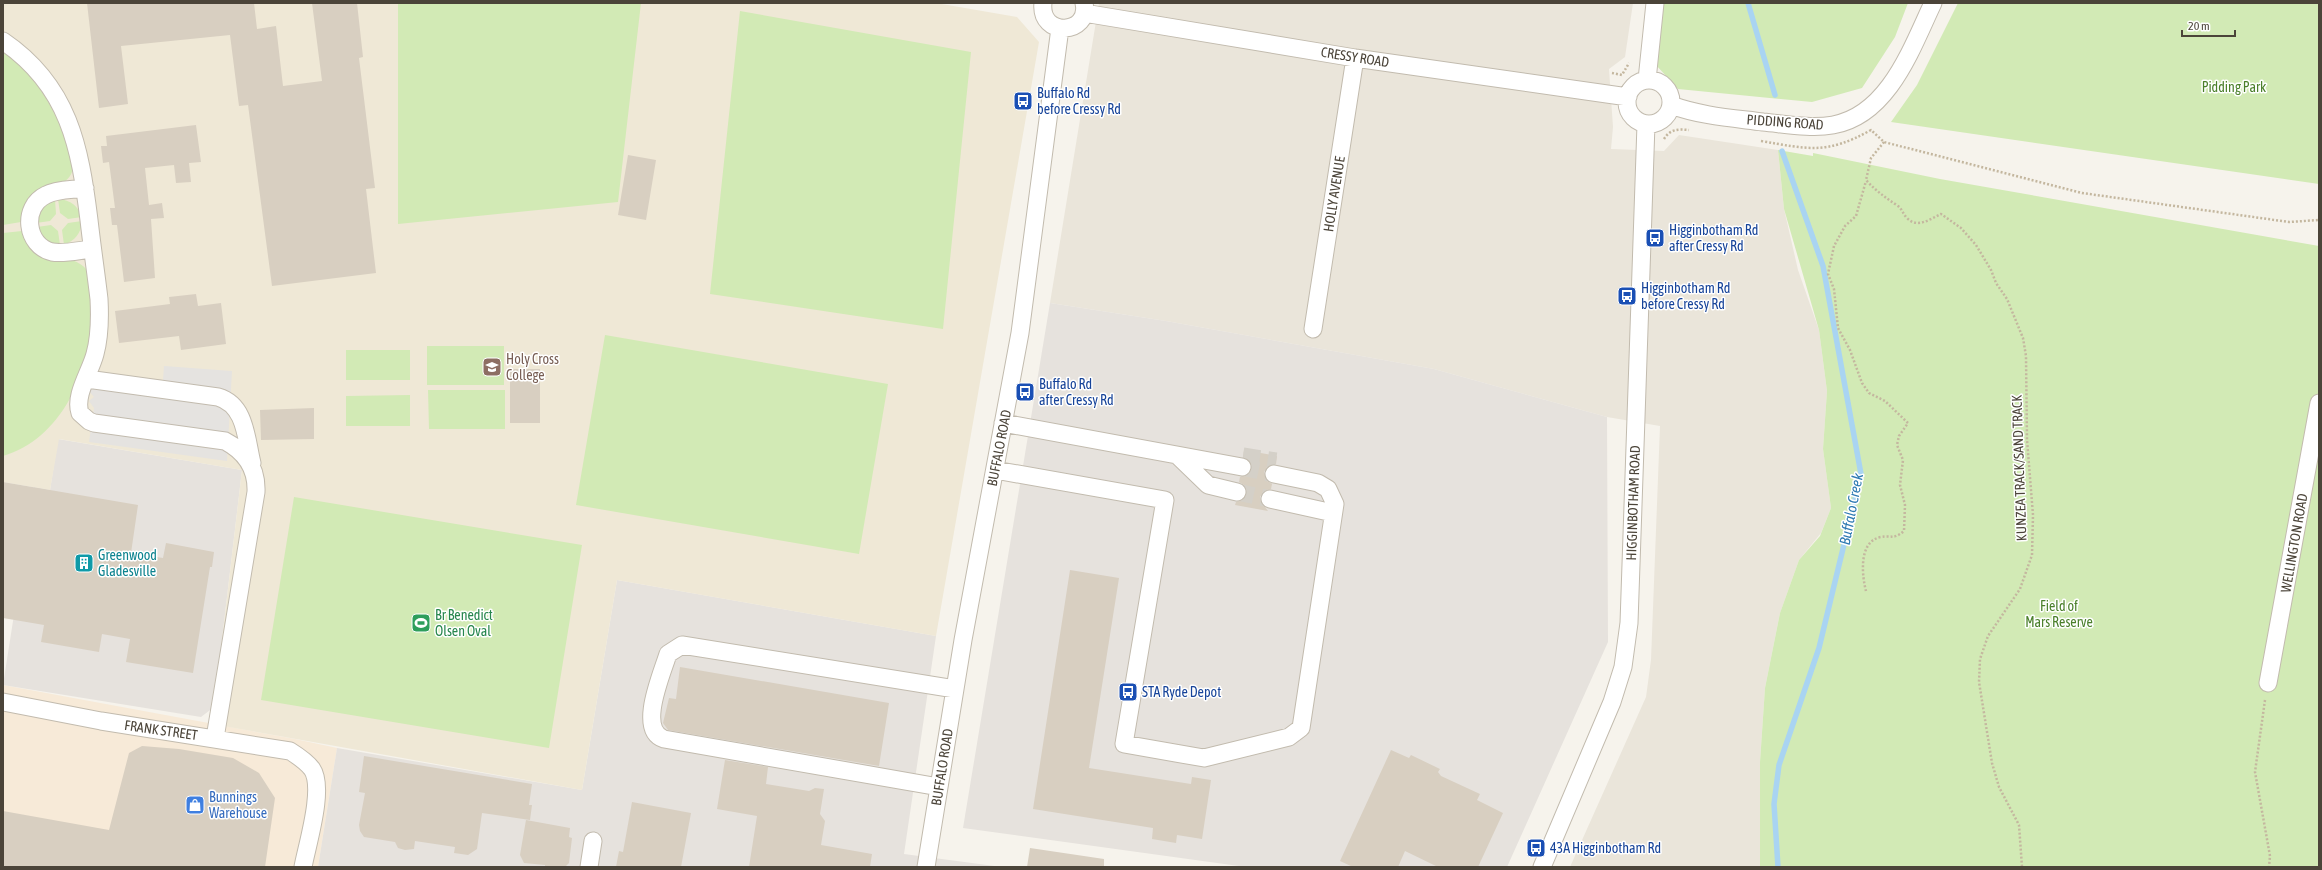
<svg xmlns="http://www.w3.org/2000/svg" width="2322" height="870" font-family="'Asap Condensed',sans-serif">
<rect width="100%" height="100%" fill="#f6f3ec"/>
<path fill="#eae5da" d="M1099,3h534l-8,54 -16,12 4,58 -2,22 53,2 15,-16 99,15 6,59 14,61 21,60 8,61 -4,58 8,59 -10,25 -22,27 -19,53 -15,75 -5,74v105h-190l76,-170 5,-37 9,-234 -53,-9 -173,-48 -268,-48 -116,-18z"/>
<path fill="#f7ead8" d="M3,685l292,54 42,9 -19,119h-315z"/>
<path fill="#e6e2dd" d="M1050,303l116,18 268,48 173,48 1,225 -101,225h-261l-283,-39z
M58,439l184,31 -28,237 -13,10 -198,-32 31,-198 16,3z
M617,580l319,56 -32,218 98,13h-684l19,-119 245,42z"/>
<path fill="#efe8d6" d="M3,3h933l81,14 22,25 -103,594 -319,-56 -35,210 -370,-66 30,-254 -183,-31 -9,51 -47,-8z"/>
<path fill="#d2eab5" d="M398,3h243l-23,199 -220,22z
M1663,3h245l-13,34 -33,51 -50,14 -134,-13 -22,-24z
M1958,3h361v181l-428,-62 26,-37z
M740,11l231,41 -28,277 -233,-35z
M3,52c34,23 56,62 66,101 2,7 6,16 1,23 -14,20 -43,-1 -49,46l-18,3z
M1778,150l35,6v-3l127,26 379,67v621h-559v-105l5,-74 15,-75 19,-53 21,-24 11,-28 -8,-59 4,-58 -8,-61 -35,-121z
M55,199l1,15 -6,7 -14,2 7,-18z
M58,199c13,1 20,7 24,18l-14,2 -8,-6z
M82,221c-1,13 -7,19 -18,24l-2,-15 6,-7z
M51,225l7,6 2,14c-13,-1 -18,-7 -23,-18z
M22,231l10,18c14,4 46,9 54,20 5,8 4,20 5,30 6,60 -25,139 -88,157v-223z
M605,335l283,49 -29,170 -283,-49z
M427,346h77v39h-77z
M346,350h64v30h-64z
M428,390h77v39h-76z
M410,395v31h-64v-30z
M294,497l288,48 -33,203 -288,-48z"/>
<path fill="#e5e3e0" d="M164,366l68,5 -5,90 -138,-19 5,-34 -5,-7 5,-4 -5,-6 8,-5 1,-10 65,4z"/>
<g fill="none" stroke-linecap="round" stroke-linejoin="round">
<path stroke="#a9d4f2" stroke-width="5.5" d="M1748,3l27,92
M1778,867l-4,-63 5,-39 40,-117 42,-174 -38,-208 -41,-115"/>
</g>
<path fill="#d8cfc1" d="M87,3h167l3,26 19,-3 7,60 39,-5 -10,-78h45l6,54 -4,1 16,130 -9,1 10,84 -104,13 -24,-181 -9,1 -9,-71 -109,11 7,58 -29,4z
M196,125l5,37 -12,1 2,19 -15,1 -2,-18 -29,3 4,37 13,-2 2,15 -13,1 4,59 -31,4 -7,-57h-5l-2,-17h5l-6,-46 -6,1 -2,-17h6l-1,-10z
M628,155l28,5 -10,60 -28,-5z
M196,294l2,12 23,-3 5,41 -45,6 -2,-14 -60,7 -4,-32 55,-7 -1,-7z
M510,369h30v54h-30z
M314,408v31l-53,1 -1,-30z
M1244,450l33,6 -1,8 -9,3 -3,5 3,9 5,3 -1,5 -8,3 -3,5 1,5 7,9 -33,-6 1,-3 8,-3 3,-5 -3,-9 -5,-3 1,-5 9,-3 3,-6 -3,-8 -6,-3z
M3,482l135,23 -7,48 32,5 3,-15 48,9 -2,15h-2l-17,106 -67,-11 4,-23 -28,-5 -3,18 -58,-10 3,-17 -41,-7z
M1070,570l49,8 -30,190 102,16 1,-7 19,3 -9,59 -25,-4 -1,8 -24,-4 1,-11 -120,-19z
M680,667l209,36 -10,63 -211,-36 -5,-7 6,-25 7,1z
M142,746l37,3 54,9 26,15 16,25 -10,69h-262v-56l106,19 20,-77z
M1391,750l18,8 2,-3 29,14 -2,3 3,4 39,18 -3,6 26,13 -25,54h-40l-33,-16 -7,16h-45l-13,-6z
M364,756l168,28 -3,21h3l-2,15 -48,-7 -5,36 -9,6 -14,-2 1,-6 -40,-6 -1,8 -9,1 -7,-2 -3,-6 -31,-5 -4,-6 -1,-6 6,-32 -6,-1z
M725,760l43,7 -2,17 43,7 6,-3 9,1 -4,25 5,7 -4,24 51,9 -2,13h-121l8,-51 -40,-7z
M632,802l59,11 -10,54h-65l3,-16 4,1z
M526,820l44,8 -1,9 3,1 -3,25 -4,4h-20v-2l-21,-2 -4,-8z
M1030,848l74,11v8h-77z"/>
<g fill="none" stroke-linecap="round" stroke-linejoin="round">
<path stroke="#d4d0c8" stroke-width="17" stroke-dasharray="17 8" stroke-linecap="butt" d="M1243,456l33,5
M1242,467l32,7
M1237,492l33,7"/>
<defs>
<path id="minor" d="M1043,3c-4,35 48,32 41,0
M1084,13l271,45 273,39
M3,41c66,45 77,106 86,179 3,27 7,53 10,79 1,19 1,37 -4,55 -5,19 -21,41 -15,59l9,8 5,2 131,18c21,11 32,28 31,51l-41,246
M1647,80l8,-77
M1627 102a22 22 0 1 1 44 0a22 22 0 1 1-44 0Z
M1671,105c30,11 61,13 92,17 22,2 48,7 70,3 56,-10 79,-78 100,-122
M85,188c-12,2 -28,1 -39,7 -25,12 -20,51 6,57 13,2 28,-2 40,-3
M1313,329l42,-271
M87,379l131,18c28,8 28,42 34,66
M1003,423l239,44
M1179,457l29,28 29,7
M995,470l170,30 -41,244 80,14 85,-21 12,-9 34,-224 -7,-15 -10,-6 -44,-9
M1270,499l63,14
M2268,683l51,-280
M3,702l98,19 189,30c8,5 16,10 22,18 13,19 -5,76 -9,98
M939,787l-275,-48c-27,-9 -2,-65 4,-85l14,-9 273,44
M589,867l4,-26
M926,867l37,-227 57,-307 40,-305
M1542,867l70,-165 11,-35 6,-44 17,-499"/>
</defs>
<use href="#minor" stroke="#c2bbae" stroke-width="19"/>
<path stroke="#c4b79f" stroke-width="2.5" stroke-dasharray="2 2" stroke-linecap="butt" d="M1612,73l10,2 7,-12
M1664,139c6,-10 14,-10 25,-9
M1761,141c47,8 65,14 110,-11l13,12 198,51 207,29 30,-2
M1884,142l-13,16 -5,22c10,11 20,18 32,26 4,3 5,8 9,12 10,11 23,1 34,-4l20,14 15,17 15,25 5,13 11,16 16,39 3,18 1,84 6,75 -1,40 -12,34 -32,47 -8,23 -1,23 13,81 7,24 20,38 3,42
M1866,591c-4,-15 -8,-50 15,-54 11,-2 12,3 23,-6l1,-26 -5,-20 3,-25 -6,-15 2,-9 9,-13 -23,-22 -16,-8 -7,-10 -12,-33 -12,-22 -4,-39 -6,-15 6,-28 11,-20 11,-10 10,-35
M2265,700l-10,72 15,84 -1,11"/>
<use href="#minor" stroke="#fff" stroke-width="17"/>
</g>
<defs>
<symbol id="bus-square" viewBox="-11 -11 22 22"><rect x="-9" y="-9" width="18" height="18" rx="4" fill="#1a4fb4" stroke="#fff"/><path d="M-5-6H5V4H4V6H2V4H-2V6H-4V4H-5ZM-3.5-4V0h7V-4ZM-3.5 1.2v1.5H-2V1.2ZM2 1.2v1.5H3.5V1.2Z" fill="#fff"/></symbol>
<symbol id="school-square" viewBox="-11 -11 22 22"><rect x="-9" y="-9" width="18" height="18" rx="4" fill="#8d6e63" stroke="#fff"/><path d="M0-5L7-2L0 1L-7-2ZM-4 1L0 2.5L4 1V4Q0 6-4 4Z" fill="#fff"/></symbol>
<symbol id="building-square" viewBox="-11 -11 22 22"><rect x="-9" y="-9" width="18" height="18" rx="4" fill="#0f9aa8" stroke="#fff"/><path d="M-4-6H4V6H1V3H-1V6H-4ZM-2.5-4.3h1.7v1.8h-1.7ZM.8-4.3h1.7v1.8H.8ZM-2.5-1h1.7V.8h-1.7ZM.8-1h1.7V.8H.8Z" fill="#fff"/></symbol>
<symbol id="stadium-square" viewBox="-11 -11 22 22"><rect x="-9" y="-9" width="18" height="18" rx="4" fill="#2e9e5b" stroke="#fff"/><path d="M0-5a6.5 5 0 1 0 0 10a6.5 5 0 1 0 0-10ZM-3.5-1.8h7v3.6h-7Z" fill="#fff"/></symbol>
<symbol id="shop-square" viewBox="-11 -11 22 22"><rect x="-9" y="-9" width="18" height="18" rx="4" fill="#3f7fe0" stroke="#fff"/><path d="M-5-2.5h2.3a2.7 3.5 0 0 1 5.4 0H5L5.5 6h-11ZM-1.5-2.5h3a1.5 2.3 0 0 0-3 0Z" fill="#fff"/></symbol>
</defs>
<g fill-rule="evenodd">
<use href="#bus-square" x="1012" y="90" width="22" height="22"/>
<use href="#bus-square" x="1644" y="227" width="22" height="22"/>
<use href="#bus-square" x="1616" y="285" width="22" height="22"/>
<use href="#school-square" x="481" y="356" width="22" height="22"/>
<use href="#bus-square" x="1014" y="381" width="22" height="22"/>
<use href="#building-square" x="73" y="552" width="22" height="22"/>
<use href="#stadium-square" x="410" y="612" width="22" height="22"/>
<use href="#bus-square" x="1117" y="681" width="22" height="22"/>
<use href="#shop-square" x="184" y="794" width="22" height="22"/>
<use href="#bus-square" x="1525" y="837" width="22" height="22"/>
</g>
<g text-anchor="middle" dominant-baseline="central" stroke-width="3" stroke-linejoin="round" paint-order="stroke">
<g font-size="14" fill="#4b4439" stroke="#fff">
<text transform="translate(1355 57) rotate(9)">CRESSY ROAD</text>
<text transform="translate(1785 122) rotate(4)">PIDDING ROAD</text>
<text transform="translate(1334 194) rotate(-81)">HOLLY AVENUE</text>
<text transform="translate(999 448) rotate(-79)">BUFFALO ROAD</text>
<text transform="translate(2019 468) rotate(-92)">KUNZEA TRACK/SAND TRACK</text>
<text transform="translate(1633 503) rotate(-88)">HIGGINBOTHAM ROAD</text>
<text transform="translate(2294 543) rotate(-80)">WELLINGTON ROAD</text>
<text transform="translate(161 730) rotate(8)">FRANK STREET</text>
<text transform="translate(942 767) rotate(-81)">BUFFALO ROAD</text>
</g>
<g font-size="14" fill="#4a7f2a" stroke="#fff">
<text x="2234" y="87">Pidding Park</text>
<text x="2059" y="606">Field of<tspan x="2059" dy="16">Mars Reserve</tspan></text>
</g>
<g font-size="14" fill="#164399" stroke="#fff" text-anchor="start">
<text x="1037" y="93">Buffalo Rd<tspan x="1037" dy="16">before Cressy Rd</tspan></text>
<text x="1669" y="230">Higginbotham Rd<tspan x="1669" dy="16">after Cressy Rd</tspan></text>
<text x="1641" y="288">Higginbotham Rd<tspan x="1641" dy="16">before Cressy Rd</tspan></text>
<text x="1039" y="384">Buffalo Rd<tspan x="1039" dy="16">after Cressy Rd</tspan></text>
<text x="1142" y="692">STA Ryde Depot</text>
<text x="1550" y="848">43A Higginbotham Rd</text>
</g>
<g font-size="14" fill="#785e54" stroke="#fff" text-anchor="start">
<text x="506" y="359">Holy Cross<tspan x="506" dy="16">College</tspan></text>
</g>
<g font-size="14" fill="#0d838f" stroke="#fff" text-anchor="start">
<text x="98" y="555">Greenwood<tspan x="98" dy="16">Gladesville</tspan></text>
</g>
<g font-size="14" fill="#27864d" stroke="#fff" text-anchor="start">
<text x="435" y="615">Br Benedict<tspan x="435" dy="16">Olsen Oval</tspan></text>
</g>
<g font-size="14" fill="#366cbe" stroke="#fff" text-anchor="start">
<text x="209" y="797">Bunnings<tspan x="209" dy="16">Warehouse</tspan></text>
</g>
<g font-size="15" font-style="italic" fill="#2e7ab2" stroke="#fff">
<text transform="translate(1851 509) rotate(-79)">Buffalo Creek</text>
</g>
</g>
<rect width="2322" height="870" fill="none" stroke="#4b4439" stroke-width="8"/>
<path d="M2182 30v6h53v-6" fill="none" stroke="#4b4439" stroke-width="2"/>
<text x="2188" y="30" font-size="12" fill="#4b4439" stroke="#ffffff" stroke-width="3" paint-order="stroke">20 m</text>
</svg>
